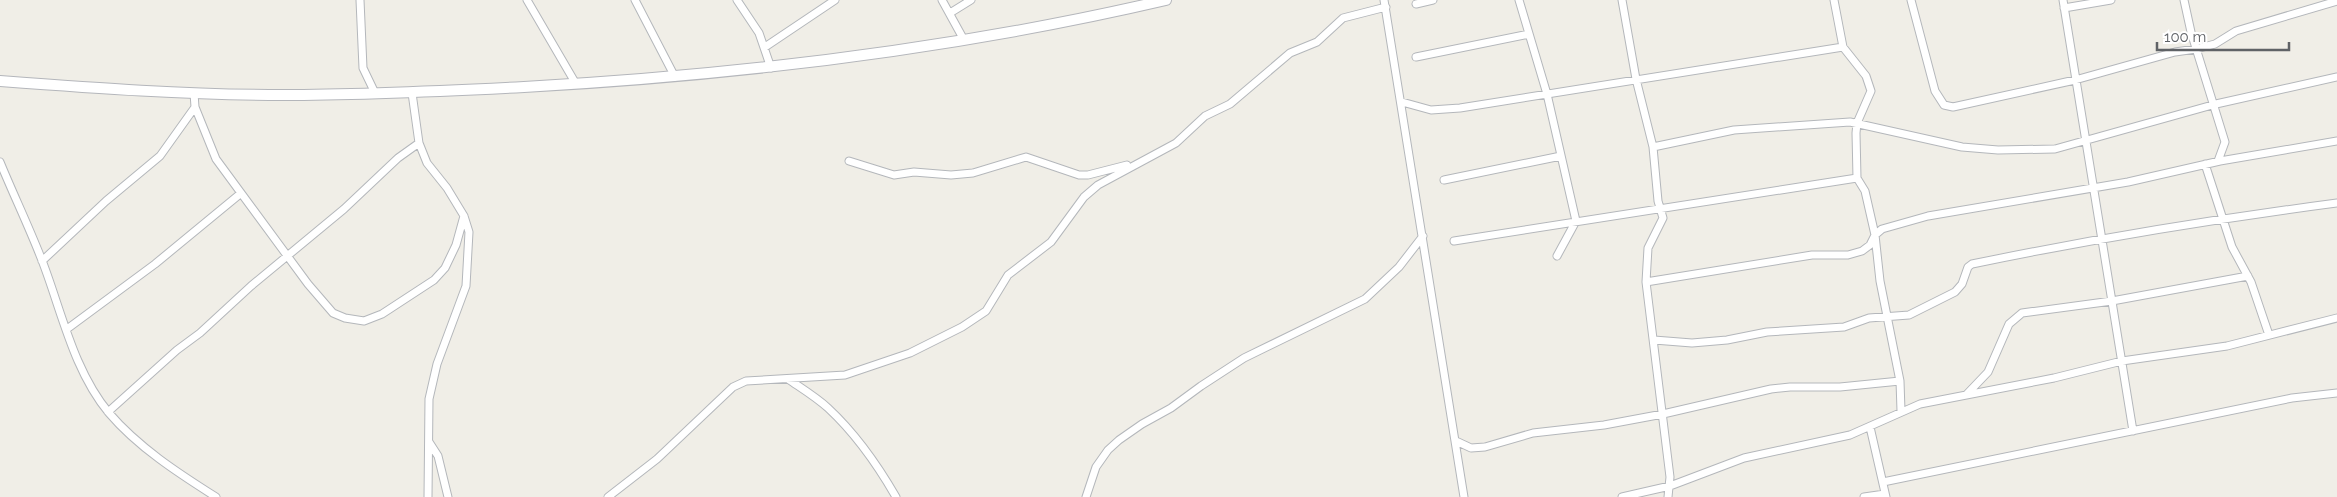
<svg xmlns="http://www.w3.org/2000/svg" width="2337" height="497" font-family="Raleway,sans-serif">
<rect width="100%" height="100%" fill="#f0eee7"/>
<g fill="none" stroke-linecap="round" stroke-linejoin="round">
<defs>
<path id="street" d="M360,0l3,68 12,25
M527,0l49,84
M635,0l40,77
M737,0l22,33 12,35
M942,0l22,40
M1384,0l80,497
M1519,0l28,94 29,127 -19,35
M1622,0l14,79 17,68 5,54 5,17 -15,30 -2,34 24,195 -2,20
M1834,0l9,47 23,29 5,15 -14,32 -1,10 1,45 8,13 10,44 5,46 20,100 1,30
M1911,0l24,91 9,14 9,2 122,-27 100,-28 21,-3 19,-5 21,-13 101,-30
M2063,0l70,431
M2184,0l7,32 34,110 -7,19
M1416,4l17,-4
M2064,8l47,-8
M950,13l21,-13
M765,47l70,-47
M1416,57l113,-23
M194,93l1,14 21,52 92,125 25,29 12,5 19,3 18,-7 52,-34 11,-12 11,-23 8,-29
M412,93l7,50 8,20 20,25 17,28 5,16 -3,54 -29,78 -8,35 -1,98
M1402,102l29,8 29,-2 383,-61
M1653,147l81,-17 116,-8 112,25 36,3 57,-1 161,-45 121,-27
M849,161l45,14 20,-3 37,3 22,-2 53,-16 53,18h9l39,-10
M0,162c14,34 30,67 43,101 19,50 31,108 66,150 29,34 69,60 107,84
M2205,164l27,83 19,35 18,53
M1444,180l117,-24
M1454,241l403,-63
M42,261l64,-60 54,-45 35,-49
M1646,282l166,-27h36l14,-4 8,-6 5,-10 7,-6 46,-13 200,-34 92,-21 117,-20
M67,329l88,-65 85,-70
M1654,340l38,3 35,-3 40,-8 77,-5 25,-9 40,-3 46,-23 7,-8 6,-17 4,-3c121,-25 243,-45 365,-61
M788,379c13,9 28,18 40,29 28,26 49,56 68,89
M1967,394l21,-22 21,-48 13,-11 90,-12 136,-25
M108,412l69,-62 23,-17 51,-47 93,-77 54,-51 21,-15
M1870,427l16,70
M1456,441l15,7 14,-1 48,-14 71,-8 59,-11 108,-25 19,-2h50l60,-6
M429,442l9,14 10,41
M1883,482l409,-84 45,-5
M608,497l49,-38 76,-72 13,-6 99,-6 65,-22 52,-26 24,-16 22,-36 43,-33 33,-45 14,-12 78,-42 29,-27 25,-12 60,-51 27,-11 26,-24 43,-11
M1086,497l10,-30 12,-17 11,-10 23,-16 29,-16 30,-22 43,-28 121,-59 34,-32 24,-31
M1622,497l48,-11 74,-28 106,-23 70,-31 134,-26 68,-17 105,-15 110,-28
M1864,497l21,-3"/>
<path id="secondary" d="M0,81c94,7 188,14 283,14 80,0 161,-4 241,-8 216,-12 432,-38 642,-87"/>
</defs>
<use href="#street" stroke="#b4b7bb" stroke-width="9"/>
<use href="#secondary" stroke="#b4b6bb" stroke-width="12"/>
<use href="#street" stroke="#fff" stroke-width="7"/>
<use href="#secondary" stroke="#fff" stroke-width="10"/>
</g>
<path d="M2157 42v8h132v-8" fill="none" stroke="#5f6266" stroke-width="2.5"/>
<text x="2164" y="42" font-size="15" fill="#5f6266" stroke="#ffffff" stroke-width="4" paint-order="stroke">100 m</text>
</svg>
